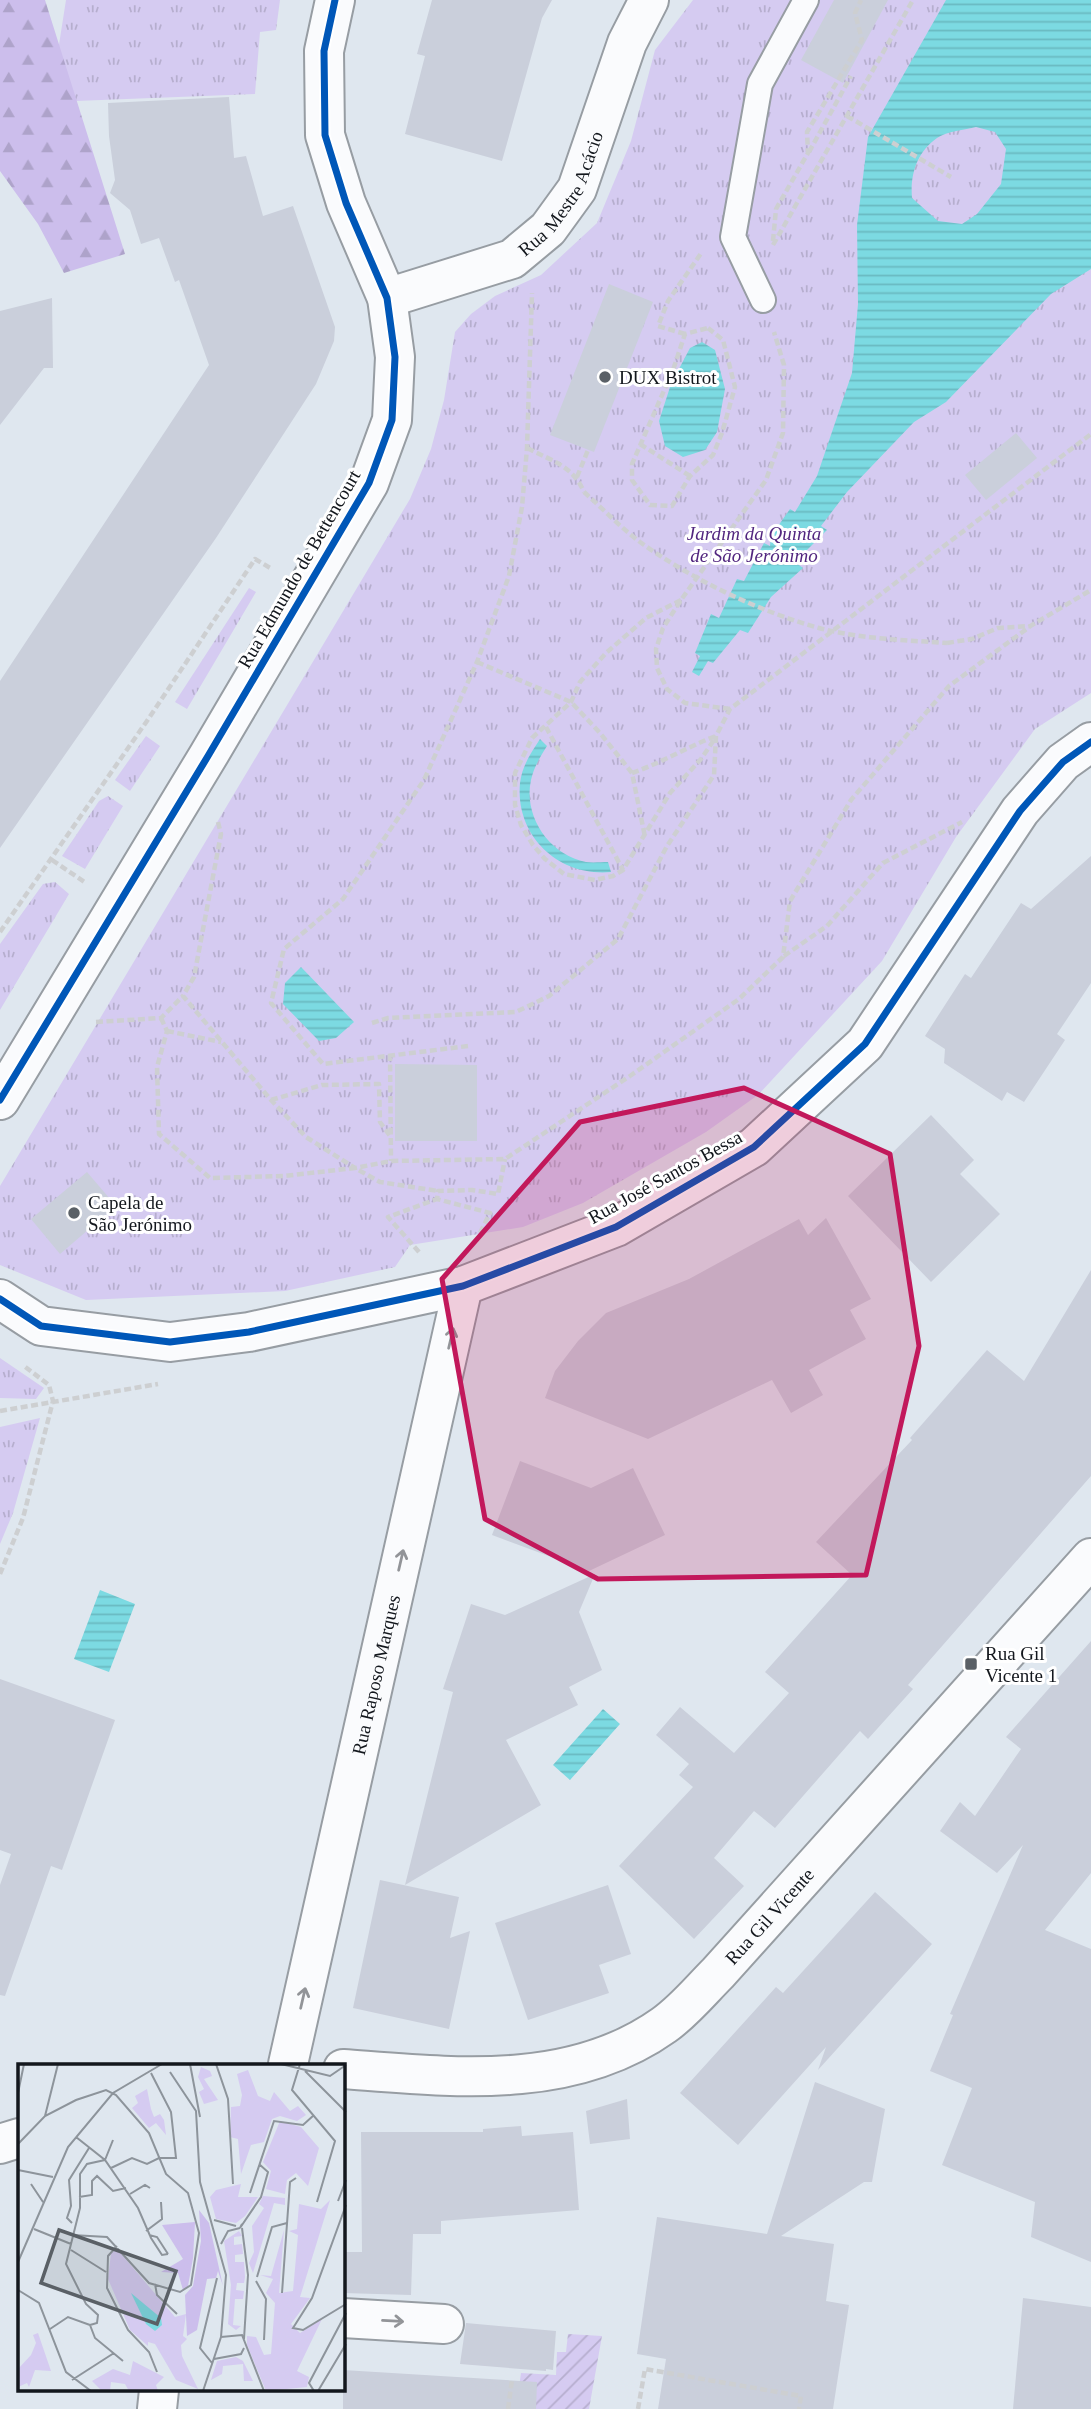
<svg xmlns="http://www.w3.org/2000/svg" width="1091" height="2409" font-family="'Times New Roman',serif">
<defs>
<pattern id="grass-tufts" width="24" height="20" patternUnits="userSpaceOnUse" patternTransform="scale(1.75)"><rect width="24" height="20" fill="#d5cbf1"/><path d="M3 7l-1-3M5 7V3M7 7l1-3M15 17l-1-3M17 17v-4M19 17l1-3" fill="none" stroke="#b6aece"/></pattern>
<pattern id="forest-firs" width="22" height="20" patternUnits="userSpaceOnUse" patternTransform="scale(1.75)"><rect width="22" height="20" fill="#ccbeec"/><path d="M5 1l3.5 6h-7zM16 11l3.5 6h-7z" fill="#aea3ca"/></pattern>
<pattern id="garden-furrows" width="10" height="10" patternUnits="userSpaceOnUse" patternTransform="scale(1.75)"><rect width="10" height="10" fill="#d5cbf1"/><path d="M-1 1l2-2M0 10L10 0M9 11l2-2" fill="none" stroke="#b6aece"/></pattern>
<pattern id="water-rules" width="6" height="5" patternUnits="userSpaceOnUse" patternTransform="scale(1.75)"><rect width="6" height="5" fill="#7cdae2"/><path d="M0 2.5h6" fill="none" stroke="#6abac1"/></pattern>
</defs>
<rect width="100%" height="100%" fill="#dfe7ef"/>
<path fill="url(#grass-tufts)" d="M66,0h214l-4,30 -16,2 -5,62 -205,8z
M693,0h398v693l-56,36 -79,108 -74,124 -124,134 -52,37 -123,71 -60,24 -113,18 -15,22 -110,24 -199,9 -86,-35v-79l410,-687 21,-50 13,-49 11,-68 16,-18 24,-18 46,-21 56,-52 34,-82 24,-91z
M249,588l7,4 -69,117 -12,-7z
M146,736l14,10 -30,45 -15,-11z
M108,796l15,10 -38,63 -23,-13 37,-55z
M55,882l14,12 -69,116v-66l43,-60z
M0,1358l44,30 -8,11 -36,-1z
M40,1418l-27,95 -13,31v-117z"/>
<path fill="url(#forest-firs)" d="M0,0h45l80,254 -61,19 -26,-49 -38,-53z"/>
<path fill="url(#garden-furrows)" d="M568,2334l34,2 -13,73h-73l5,-36 35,2 1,-23h9z"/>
<path fill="url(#water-rules)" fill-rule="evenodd" d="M946,0h145v269l-40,25 -105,108 -32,20 -67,70 -26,34 6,4 -32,32 8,6 -32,29 -23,36 -8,-3 -27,33 -5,-2 -9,15 -7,-4 8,-16 -5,-3 16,-39 8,4 18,-39 7,2 20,-38 6,3 1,-10 19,-27 5,3 22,-36 35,-103 6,-69 -1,-79 11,-88zM976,127l19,5 11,17 -5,35 -24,30 -15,10 -24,-3 -26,-23c-2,-24 5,-46 25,-60 10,-7 28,-8 39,-11z
M702,342l13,8 10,39 -8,43 -12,18 -22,7 -18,-11 -6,-25 12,-37 19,-36z
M540,739l7,7c-7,11 -13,21 -16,34 -8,36 18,75 55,82 7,1 15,0 22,0l3,10c-52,5 -96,-36 -91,-89 2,-17 11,-30 20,-44z
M301,967l53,55 -18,16 -17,3 -36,-37 2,-21z
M100,1590l35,14 -26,68 -35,-13z
M603,1709l17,15 -50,56 -17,-15z"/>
<path fill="#cacfdb" d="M432,0h120l-10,18 -40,143 -97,-27 20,-78 -8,-2z
M834,0h54l-45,83 -42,-23z
M229,97l5,61 12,-2 17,60 30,-10 42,121 -1,14 -18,43 -100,154 -216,310v-167l209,-316 -30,-85 -4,2 -16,-44 -18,6 -11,-34 -20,-17 5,-13 -6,-44 -1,-33z
M609,284l44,18 -59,150 -44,-17z
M52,298l1,70h-9l-44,57v-114z
M1016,433l21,25 -51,42 -21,-25z
M1091,856v127l-34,51 8,6 -41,62 -17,-10 -5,9 -58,-38 1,-14 -20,-13 40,-62 6,4 50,-75 10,6z
M395,1064l82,1v76h-82z
M931,1115l43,45 -14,14 40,40 -69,68 -83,-86z
M87,1172l29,34 -56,48 -29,-35z
M826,1218l45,81 -21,11 16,29 -57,31 14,25 -32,18 -19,-33 -124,59 -103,-41 10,-27 23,-30 28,-28 83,-34 110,-60 9,16z
M1091,1270v206l-183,209 5,4 -45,50 -8,-8 -85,97 -21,-17 -40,47 30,28 -50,53 -75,-73 74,-79 -14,-12 10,-11 -33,-29 24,-28 54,46 55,-60 -24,-21 87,-97 -36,-33 96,-102 -2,-2 77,-88 37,31z
M520,1461l71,27 42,-20 32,67 -76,36 -97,-36z
M595,1574l-16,38 23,58 -33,17 9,18 -72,35 35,65 -136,80 48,-193 -10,-3 28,-85 34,11z
M1091,1641v232l-46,57 46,19v313l-60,-25 4,-35 -93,-37 30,-77 -42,-17 23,-56 -3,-1 73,-169 -26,28 -57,-42 20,-29 15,14 46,-67 -15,-12z
M0,1679l115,41 -53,150 -11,-4 -46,130 -5,-1v-110l11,-31 -11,-4z
M380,1880l79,17 -9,41 20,-7 -21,98 -96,-21z
M608,1885l23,69 -32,11 10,28 -81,27 -33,-97z
M875,1892l57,52 -114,126 8,-23 -88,98 -58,-52 96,-106 7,6z
M815,2082l70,27 -13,73h-8l-83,54 53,8 -8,57 23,4 -16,104h-175l8,-50 -29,-5 20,-137 110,17z
M627,2099l3,40 -40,5 -4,-33z
M521,2126l1,10 51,-4 6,78 -138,11v13h-28l-2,61 -68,-2v-41h19l-1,-120h122v-3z
M1023,2298l68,9v102h-78z
M466,2323l90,8 -3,39 -7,-1v2l-86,-7z
M343,2370l194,12 -1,27h-193z"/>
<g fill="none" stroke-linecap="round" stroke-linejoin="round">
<defs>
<path id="lane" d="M763,300l-30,-63 27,-153 46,-84"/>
<g id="street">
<path id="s1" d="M387,298l125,-39 36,-30 29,-40 50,-146 22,-43"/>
<path d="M0,1100l208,-344 161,-273 23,-63 3,-63 -8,-59 -41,-95 -21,-68 -1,-84 11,-51"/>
<path d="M0,1299l41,27 129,16 79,-10 214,-46 153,-59 138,-80 111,-103 155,-233 43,-49 28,-20"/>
<path id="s2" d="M288,2064l175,-778"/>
<path id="s3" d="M343,2069c108,8 227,23 321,-44 20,-14 37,-35 54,-52l373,-415"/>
<path d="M0,2144l19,-6"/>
<path d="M343,2318l101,6"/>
<path d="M157,2409l2,-19"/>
</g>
</defs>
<use href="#lane" stroke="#979da3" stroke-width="28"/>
<use href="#street" stroke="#979da3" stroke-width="42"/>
<path stroke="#cdcfd1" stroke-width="4.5" stroke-dasharray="7 3.5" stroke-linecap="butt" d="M847,116l104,61
M809,152l42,-76
M773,241l3,-32 32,-56 -1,-21 55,-92 -7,-27 6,-13
M773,245l140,-245
M708,328l15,12 12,47 -13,46 -9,22 -23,21 -18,30 -22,-1 -18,-25v-16l41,-94 12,-36z
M685,334l-27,-8 10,-25 34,-49
M640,444l50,32
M527,448c25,13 45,17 57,44
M577,477l11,-27
M681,600l-35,18 -40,35 -26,29 -9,20 -39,36 -17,35v32l6,20 12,20 12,14 19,15 31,6 18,-4 10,-6 47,-77 31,-34 15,-22
M947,643l25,-4 26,-11 33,-2
M477,662l94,40 29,31 32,40 13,64
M730,709l-45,-6 -18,-14 -10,-21 -1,-19 7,-21 18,-28 85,-120 17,-47 1,-68 -10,-33
M546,727l77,143
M632,773c29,-10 55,-26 84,-37
M218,822l3,12 -27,143 -11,19 88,104 35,37 49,31 36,-7 114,-2 125,-83 109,-77 44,-42 7,-56 61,-101 98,-114 83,-61 59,-35
M52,860l34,23
M0,932l149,-214 106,-159 17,10
M784,956l43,-30 56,-63 79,-41
M161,1018l6,13 -10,36 2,67 51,44 74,-2 71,-8 25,14 58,9
M96,1022l65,-4 22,-22
M372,1023l16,-5 128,-6 33,-16 69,-57 49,-93 47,-71 2,-39 14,-27 361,-275
M167,1031l54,11
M468,1046l-145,18 -52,-61 13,-54 59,-50 81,-119 53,-118 32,-86 13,-69 5,-59 5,-155
M390,1054l1,107
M271,1100l51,-15 57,-1 1,38 10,14
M480,1233l10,-20 -53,-14 1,-8 34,-1 26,4 7,-35
M419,1252l-31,-35 49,-18
M0,1411l158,-27
M0,1574l23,-56 30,-117 -4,-16 -25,-19
M508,2409l4,-29
M638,2409l7,-40 156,27 -2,13"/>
<use href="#lane" stroke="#fafbfd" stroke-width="24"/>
<use href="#street" stroke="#fafbfd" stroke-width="38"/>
<path stroke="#cdcfd1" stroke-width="4.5" stroke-dasharray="7 3.5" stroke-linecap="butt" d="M584,492c18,16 36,35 56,50 51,37 118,69 179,86 42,11 85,12 128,15"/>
<defs>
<path id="cycleway" d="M0,1100l208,-344 161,-273 23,-63 3,-63 -8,-59 -41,-95 -21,-68 -1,-84 11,-51
M0,1299l41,27 129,16 79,-10 214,-46 153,-59 138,-80 111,-103 155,-233 43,-49 28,-20"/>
</defs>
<use href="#cycleway" stroke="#fff" stroke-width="11"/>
<use href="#cycleway" stroke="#0057b8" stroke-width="7"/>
</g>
<defs><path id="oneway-shaft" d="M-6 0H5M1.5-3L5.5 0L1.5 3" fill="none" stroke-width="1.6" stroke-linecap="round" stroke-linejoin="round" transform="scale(1.75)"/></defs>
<g stroke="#929498">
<use href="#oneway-shaft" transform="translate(451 1338) rotate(-77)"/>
<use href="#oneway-shaft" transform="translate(401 1560) rotate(-77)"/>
<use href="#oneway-shaft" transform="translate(303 1998) rotate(-77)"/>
<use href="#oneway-shaft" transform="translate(393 2321) rotate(3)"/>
</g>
<path fill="#c2185b" fill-opacity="0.2" stroke="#c2185b" stroke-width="5" stroke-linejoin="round" d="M744,1088l146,66 29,192 -53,229 -268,4 -113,-60 -43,-240 138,-157z"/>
<g fill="#5a6066" stroke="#fff" stroke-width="2.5">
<circle cx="605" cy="377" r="7"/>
<circle cx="74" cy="1213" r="7"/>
<rect x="964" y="1657" width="14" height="14" rx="3.5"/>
</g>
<g text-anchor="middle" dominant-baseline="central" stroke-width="6" stroke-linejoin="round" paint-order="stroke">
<g font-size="19" fill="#13171d" stroke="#fff">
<text stroke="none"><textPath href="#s1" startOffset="215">Rua Mestre Acácio</textPath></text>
<text transform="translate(299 569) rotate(-60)">Rua Edmundo de Bettencourt</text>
<text transform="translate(665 1177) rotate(-29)">Rua José Santos Bessa</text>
<text stroke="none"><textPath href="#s2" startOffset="399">Rua Raposo Marques</textPath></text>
<text stroke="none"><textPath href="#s3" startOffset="483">Rua Gil Vicente</textPath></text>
</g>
<g font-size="19" fill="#13171d" stroke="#fff" text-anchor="start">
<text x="619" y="377">DUX Bistrot</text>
<text x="88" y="1202">Capela de<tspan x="88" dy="22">São Jerónimo</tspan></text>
<text x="985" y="1653">Rua Gil<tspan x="985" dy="22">Vicente 1</tspan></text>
</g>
<g font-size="19" font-style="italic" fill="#52267f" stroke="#fff">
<text x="754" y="533">Jardim da Quinta<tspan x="754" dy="22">de São Jerónimo</tspan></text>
</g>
</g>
<g transform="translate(18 2064)">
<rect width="327" height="327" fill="#dfe7ef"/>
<path d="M183,3l9,4 2,5 -8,3 14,21 -14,4 -5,-12 5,-3 -6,-12zM230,6l10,26 12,5 4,-9 16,19 8,-5 8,9 -9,6 -17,-5 -8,3 -8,23 -13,3 -10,29 -3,-35 -8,-2 1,-30 9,-1 2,-11 -5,-21zM129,25l4,20 3,8 6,-3 4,6 2,15 -10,-12 -7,5 -17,-20 6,-5 -3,-7zM262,57l21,6 18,21 -11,38 -12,-13 -9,7 -2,14 -19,-5 5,-18 -8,-9zM223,120l-3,13h20l-13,19 -9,7 -20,-4 -6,-22 6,-7zM312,136l-30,97 10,1 -19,26 9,9 22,-14 -25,52 12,6 -2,10 -41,4 -19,-46v-9l9,1 8,18 7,-1 4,-51 -9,-10 7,-14 -13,-4 11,1 13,-46 -5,63 14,-2 5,-56 -9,-4 8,-2 2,-25 22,5zM99,185l58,68 11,-3 -3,22 4,3 -6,6 1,11 16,33 -22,-9 -21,-36 -7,-2v4l-18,-16 -22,-51 3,-26zM20,269l13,38 -16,-1 -6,17 -2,-4 -9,4v-18l13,-14 5,-12 -3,-8zM218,293l7,4 10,20h-9l-1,-17 -20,2 -1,8 -11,6 6,-19zM115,297l31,16 -8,8 2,6h-29l-4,-7 -14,-2 -1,9h-8l-10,-10 21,-12 17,6z" fill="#d5cbf1"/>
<path d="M181,146l10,13 14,63 -5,-15 -2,7 -9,1 -10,51 -10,6 -2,-41 8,-9 8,-45zM177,158l-2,36 -5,28 -5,4 -5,-17 -17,-1 22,-13 -21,-34z" fill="#ccbeec"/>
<path d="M245,132l22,2v7l-11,-2 -21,70 -4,-10 5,-11 -2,-26 12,-18 -5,-4zM221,167l3,5 -8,1v8l8,-1 1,10 -8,1v7h9l1,15 -1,6h-7l-1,7 8,1 -1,8h-8l-2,26 8,1 -5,4 -8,-6 3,-39 -7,-44z" fill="#d5cbf1"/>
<path d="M113,229l30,25 1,7 -7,6 -9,-7z" fill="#7cdae2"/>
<path fill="none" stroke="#8d949b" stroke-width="2" d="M172,0l10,53M198,0l12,35 5,85M263,0l49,12 16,-11M282,0l-8,26 43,51 -18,61M287,7l41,41M152,8l26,39 4,71 26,93 -5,62 -18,54M0,29l6,-29M27,52l13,-52M58,73l29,23 33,48 13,30 11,17 6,-1M0,80l27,-28 31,-16 30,-10 10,5 33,38 17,41 22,19 11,40 -8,52 -11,7 -31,-9 -42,-46 -35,-2M87,96l8,-20M93,104l21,-10 15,6 12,-6h17l-5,-46 -20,-39M0,106l35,7M13,120l12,18M232,129l24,-72 29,4 11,-10M112,130l15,-9 5,3M61,133l13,-2v-14l5,-5 16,15 13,-3M320,137l8,-21M328,141l-34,93 -19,30 10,2 43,-26M196,156l22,6M54,159l-5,-5 4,-12 -2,-26 20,-32M224,160l-2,4 21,-31 7,-25 -9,-8M224,164l6,47 -4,64M16,165l37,15M128,167l16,-12 -1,-17M131,171l8,2 11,17M203,180l7,-13 12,-3M99,182l-9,10 -1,32 21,42 21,22 8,20M53,186l35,22M0,198l50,-115 45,-54 49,-29M239,213l15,-50 15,-4M238,217l10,18 -2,41M137,220l2,11 20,19M0,226l21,13 27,69 25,19M264,229l8,-111 6,-4M72,261l7,-2 1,-8 -12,-11 -20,-40 14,-56v-34l7,-10 18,-4M72,261l5,13 28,23M32,265l18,-12 22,8M203,273l21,-2 22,56M196,295l27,-5 3,-6M194,299l-12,-15 17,-70M54,316l42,-27M296,327l-5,-8 37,-70M300,327l28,-47"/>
<path fill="#5a6066" fill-opacity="0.15" stroke="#5a6066" stroke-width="3.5" d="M41,166l117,41 -19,53 -116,-41z"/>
<rect width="327" height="327" fill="none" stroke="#13171d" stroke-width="3.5"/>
</g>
</svg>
